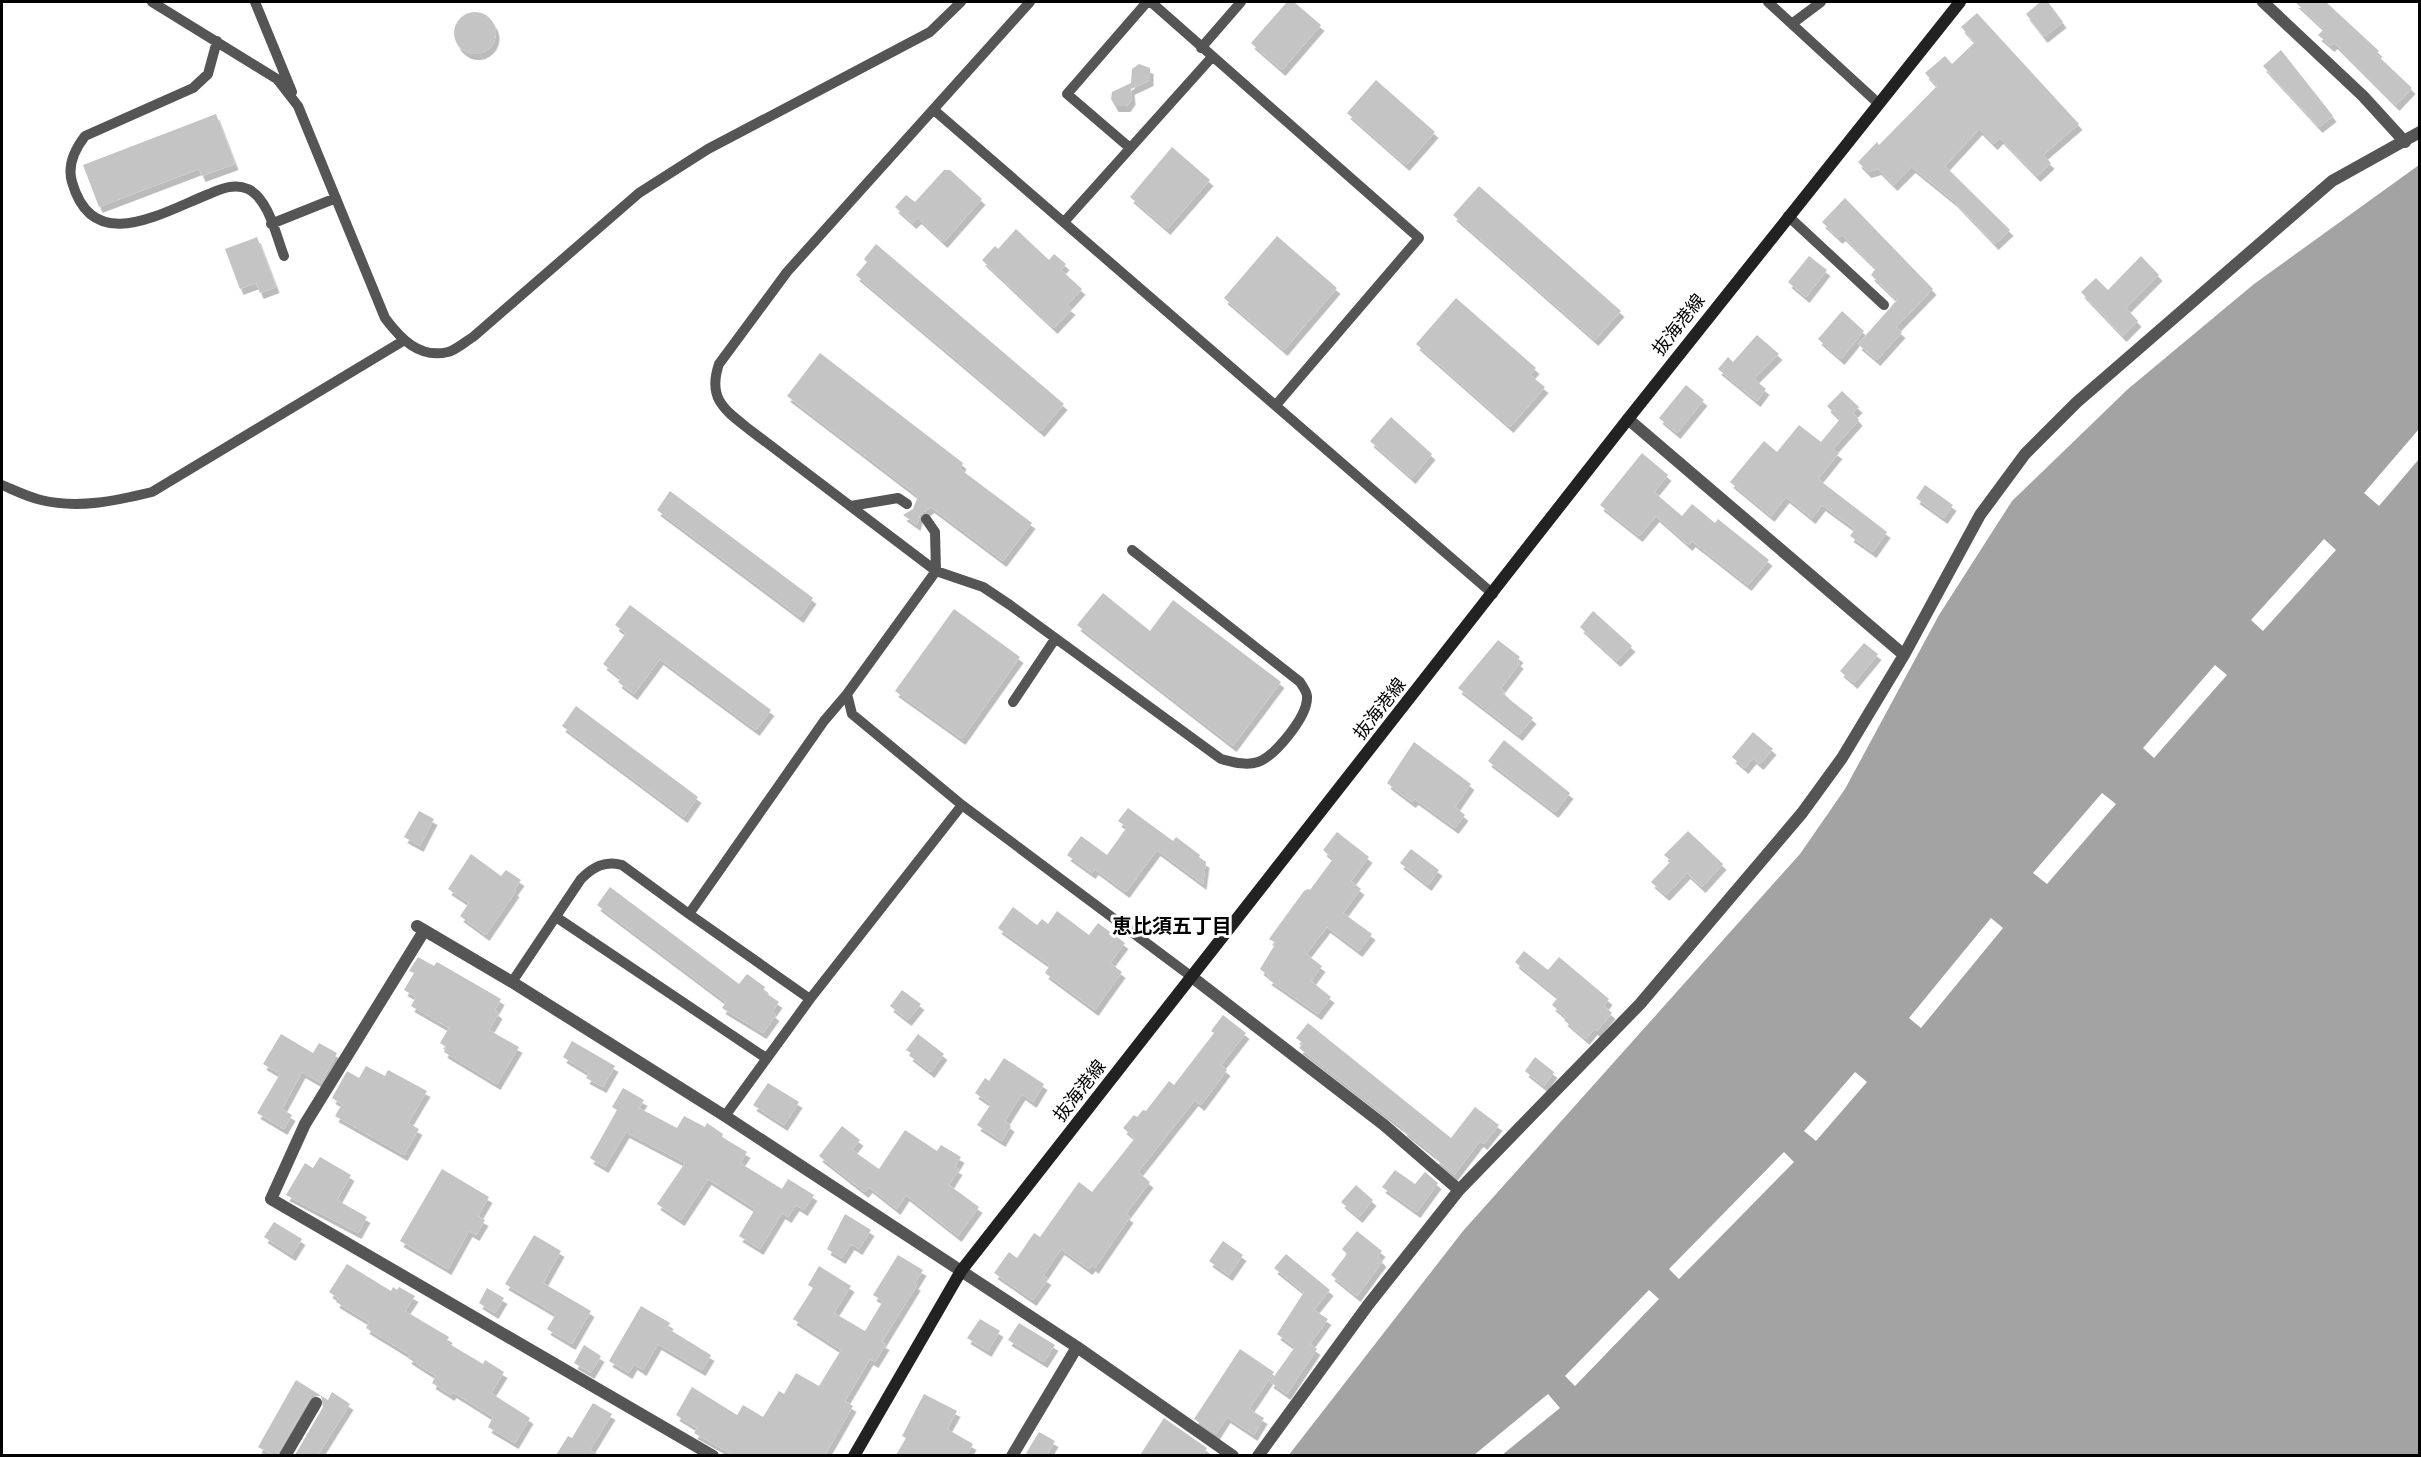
<svg xmlns="http://www.w3.org/2000/svg" width="2421" height="1457" font-family="'Sofia Sans Condensed','Noto Sans JP',sans-serif">
<defs>
<filter id="shadow"><feDropShadow dx="3.5" dy="6" stdDeviation="0" flood-color="#0004"/></filter>
</defs>
<rect width="100%" height="100%" fill="#fff"/>
<path fill="#a3a3a3" d="M2419,165v1290l-1131,1 175,-225 337,-377 45,-65 94,-174 73,-114 116,-112 126,-105z"/>
<path fill="#fff" d="M2419,429v30l-40,47 -15,-13z
M2324,539l12,11 -73,81 -12,-11z
M2215,665l12,10 -73,83 -11,-10z
M2102,793l14,11 -69,80 -14,-11z
M1991,918l12,10 -82,100 -12,-10z
M1855,1072l12,10 -51,59 -12,-10z
M1784,1152l10,10 -115,117 -10,-10z
M1649,1290l10,9 -84,87 -10,-10z
M1548,1394l12,14 -58,47h-28z"/>
<path fill="#c4c4c4" filter="url(#shadow)" d="M1287,2h7l27,23 -39,45 -31,-27z
M2040,2h8l15,20 -19,15 -18,-23z
M2295,2h31l53,49 -3,3 36,34 -16,17 -62,-62 -3,3 -13,-11 6,-6z
M454 33a21 21 0 1 1 42 0a21 21 0 1 1-42 0Z
M1977,13l102,111 -36,31 8,8 -14,13 -37,-38 -6,6 -15,-15 -34,37 65,64 -15,14 -41,-43 -42,-34 -18,18 -16,-16 -10,3 -10,-10 19,-20 2,3 58,-59 -12,-13 20,-17 7,8 23,-22 -14,-15z
M2281,50l52,66 -14,11 -56,-61z
M1139,64l11,4v12l-19,9 1,10 -5,7h-12l-4,-7 1,-7 19,-9 1,-14z
M1376,80l59,52 -29,33 -59,-52z
M216,114l19,50 -33,12 -3,-7 -100,38 -16,-42z
M1172,147l38,33 -43,49 -37,-32z
M944,170h6l32,29 -38,43 -26,-24 -5,5 -18,-16 11,-12 9,7z
M1479,186l142,125 -26,29 -142,-125z
M1845,198l88,91 -37,38 6,5 -25,28 -19,-16 39,-44 -26,-25 5,-7 -34,-33 -3,3 -17,-16z
M1016,229l33,31 5,-6 12,10 -5,6 21,19 -15,16 5,4 -18,19 -72,-68 13,-14 3,3z
M1277,236l60,52 -53,62 -60,-52z
M257,237l19,50 -16,6 -4,-10 -16,6 -15,-40z
M876,244l188,160 -23,27 -185,-156 11,-13 -3,-3z
M1809,256l18,14 -21,27 -18,-15z
M2141,256l18,19 -33,33 12,13 -15,15 -42,-44 15,-14 12,12z
M1456,298l80,70 -6,7 15,12 -35,40 -94,-83z
M1842,311l22,20 -23,28 -23,-20z
M1757,335l22,19 -25,25 12,10 -9,12 -39,-32 10,-12 5,5z
M820,353l143,110 -3,6 72,54 -29,38 -72,-54 -11,8 -3,10 -14,-10 10,-6 5,-13 -131,-100z
M1686,385l18,15 -27,33 -18,-15z
M1842,391l17,16 -6,6 6,7 -26,29 6,4 -21,26 69,53 -14,20 -23,-16 5,-7 -33,-24 -10,13 -26,-21 -15,19 -41,-34 34,-41 13,11 22,-27 22,17 19,-23 -13,-13z
M1391,417l41,37 -20,24 -42,-37z
M1642,453l26,22 -14,17 28,24 10,-12 23,19 3,-4 51,41 -21,25 -56,-44 -3,4 -33,-29 -17,20 -39,-31z
M1925,485l28,20 -9,13 -28,-20z
M670,491l143,107 -13,19 -143,-107z
M1103,593l47,38 23,-31 108,82 -48,64 -156,-121z
M630,605l141,105 -15,20 -96,-71 -26,35 -16,-12 3,-4 -18,-14 23,-31 -11,-8z
M954,609l66,48 -58,82 -67,-48z
M1593,611l39,35 -15,15 -37,-34z
M1498,640l22,17 -3,3 3,3 -19,25 4,4 -2,2 30,24 -14,17 -61,-47z
M1864,643l14,11 -24,29 -14,-12z
M576,706l122,91 -14,20 -122,-91z
M1753,732l20,17 -13,15 -7,-6 -8,10 -13,-11z
M1504,740l66,53 -15,19 -67,-51z
M1414,742l57,42 -16,23 10,8 -10,13 -40,-29 -3,3 -25,-19z
M1128,808l45,33 3,-4 24,18 -1,2 7,5 -3,22 -46,-34 -31,42 -31,-23 -3,4 -25,-18 14,-19 26,19 20,-28 -9,-6z
M419,811l15,8 -14,27 -16,-9z
M1688,831l35,33 -21,23 -15,-14 -21,22 -15,-13 20,-21 -7,-6z
M1337,832l32,25 -18,24 10,8 -18,24 29,21 -13,17 -32,-24 -21,27 16,12 -11,15 20,16 -13,17 -50,-35 2,-2 -10,-8 16,-26 -7,-4 35,-48 4,-2 2,1 23,-31 -10,-9z
M1411,849l28,21 -11,15 -28,-22z
M471,854l30,22 5,-6 15,10 -7,10 2,1 -30,44 -26,-19 9,-13 -21,-14z
M610,887l129,97 8,-10 18,13 -2,4 16,11 -7,10 4,3 -13,18 -41,-25 4,-6 -129,-97z
M1013,907l24,18 5,-6 6,5 9,-13 32,24 9,-12 27,20 -15,20 12,9 -27,38 -50,-37 5,-8 -52,-37z
M1524,951l24,19 11,-13 50,42 -5,7 8,7 -15,18 -3,-2 -8,10 -22,-19 2,-3 -14,-12 6,-8 -43,-35z
M418,957l16,9 3,-4 64,37 -6,11 4,3 -10,17 30,17 -22,37 -53,-32 2,-5 -6,-4 9,-15 -38,-22 5,-9 -12,-7 10,-17 -5,-2z
M902,990l19,14 -13,16 -18,-14z
M1223,1015l23,18 -25,32 6,5 -26,35 -6,-5 -57,72 12,10 -24,32 4,3 -35,51 -3,-3 -3,4 -28,-20 -18,27 5,3 -15,21 -39,-27 15,-21 8,6 17,-25 6,4 39,-55 13,10 43,-54 -12,-10 11,-13 3,2 6,-7 3,1 23,-30 5,4 40,-52 -3,-2z
M1308,1023l143,115 24,-31 24,18 -15,19 -4,-3 -26,34 -19,-17 2,-1 -34,-27 1,-1 -105,-81 4,-5 -7,-5z
M281,1034l32,19 6,-10 18,10 -16,30 -19,-11 -20,37 10,6 -8,14 -27,-16 23,-39 -17,-10z
M918,1034l26,20 -13,18 -22,-17 2,-2 -5,-3z
M572,1041l43,25 -12,21 -17,-9 3,-5 -26,-16z
M1535,1057l19,15 -10,14 -19,-15z
M1004,1058l40,26 -11,18 -11,-8 -17,27 6,5 -9,15 -25,-16 14,-21 -16,-11 10,-15 4,3z
M366,1066l19,10 3,-6 39,21 -19,32 11,6 -15,26 -69,-39 7,-12 -10,-6 15,-27 12,7z
M768,1083l31,19 -15,23 -31,-20z
M623,1088l21,12 -5,8 38,20 7,-12 21,11 2,-4 16,11 -1,3 25,15 -7,11 42,26 6,-10 26,16 -10,15 -8,-5 -8,12 -6,-4 -22,36 -21,-13 16,-27 -47,-30 -27,41 -24,-16 28,-41 -59,-31 -21,35 -15,-9 27,-48 -5,-3z
M842,1126l18,14 -8,10 27,19 26,-39 32,21 4,-6 20,12 -6,10 4,2 -10,16 30,22 -21,29 -52,-41 -9,14 -28,-22 -4,5 -46,-36z
M320,1157l31,18 -14,25 30,17 -9,16 -72,-38 19,-32 8,5z
M442,1169l47,28 -11,19 7,4 -9,15 -7,-4 -21,38 -48,-28z
M1395,1170l20,14 10,-12 13,11 -21,29 -35,-25z
M1356,1185l17,15 -14,17 -18,-15z
M845,1214l26,16 -12,19 -8,-5 -9,14 -15,-9z
M274,1222l28,17 -10,16 -28,-18z
M1357,1231l25,20 -4,5 5,5 -26,35 -26,-21 16,-21 -5,-5z
M534,1235l27,16 -18,32 48,28 -19,33 -25,-15 9,-15 -51,-30z
M1223,1241l20,14 -14,20 -20,-14z
M1286,1254l44,36 -16,20 14,9 -18,25 7,5 -30,45 -17,-12 25,-35 -18,-13 27,-42 -30,-24z
M898,1255l25,15 -8,13 2,2 -35,57 4,2 -11,18 -5,-3 -25,42 8,5 -28,49h-92l-39,-22 3,-5 -21,-13 16,-28 45,28 6,-10 20,12 16,-26 5,3 12,-21 23,13 22,-36 -48,-31 20,-31 -5,-3 11,-19 32,20 -17,27 31,18 18,-30 -10,-6z
M347,1264l44,27 2,-4 4,3 2,-3 16,9 -10,15 44,26 -3,5 37,22 2,-4 19,12 -13,21 39,25 -15,25 -27,-16 5,-10 -40,-25 -2,3 -19,-12 4,-7 -28,-18 2,-3 -44,-27 3,-6 -33,-20 2,-4 -9,-6z
M487,1288l17,10 -9,15 -16,-10z
M641,1306l29,17 -3,5 44,27 -9,15 -44,-26 -15,26 -9,-6 -5,9 -20,-12z
M980,1319l20,12 -12,20 -21,-13z
M1019,1323l36,22 -11,17 -36,-22z
M584,1345l17,11 -10,17 -17,-10z
M1240,1349l34,23 -25,37 15,9 -10,17 -27,-18 -11,17 -22,-15z
M296,1380l32,20 4,-8 18,12 -32,51h-23l28,-48 -2,-11h-10l-34,59h-4l-15,-8z
M924,1394l33,17 -10,18 26,15 -6,11h-71l10,-17 -4,-2z
M593,1403l19,11 -22,36 9,5h-43l12,-19 4,2z
M1164,1418l43,30 -4,7h-63z
M1039,1432l16,9 -8,14h-22z"/>
<g fill="none" stroke-linecap="round" stroke-linejoin="round">
<path stroke="#555" stroke-width="10" d="M152,2l125,77 21,27 87,212c15,20 34,41 63,34 8,-2 18,-11 25,-15l166,-144 69,-44 222,-117 31,-30
M255,2l37,90
M1030,2l-243,270 -68,92c-12,35 6,46 31,66l186,141 -89,123 5,20 110,91 230,172
M1151,2l268,236 -143,167
M1768,2l111,102
M1793,23l28,-21
M217,41l-9,33 -15,14 -108,48c-10,13 -18,29 -13,46 21,74 89,31 137,12 12,-5 25,-11 39,-5 21,10 28,47 36,67
M1201,48l40,-46
M934,110l559,484
M1130,148l-63,-54 80,-92
M1788,216l96,89
M1064,222l148,-165
M271,224l65,-26
M2,485c12,5 26,12 39,15 37,9 74,1 111,-8l251,-151
M851,506l47,-8 9,6
M926,519l9,13 1,39 47,16 27,18 211,154c12,3 25,7 37,3 17,-6 49,-45 49,-64 1,-5 -4,-11 -7,-16l-168,-132
M1013,702l42,-63
M556,917l210,141
M512,982l69,-103c12,-12 24,-19 41,-14l67,49
M810,999l-121,-85 135,-193 23,-27
M725,1116l85,-117 152,-194"/>
<path stroke="#555" stroke-width="12" d="M2263,2l100,94 42,46
M1628,419l276,236
M417,926l95,56 213,134 352,231 156,109
M424,931l-119,193 -34,75 442,257
M1192,977l192,148 75,65
M285,1456l31,-53
M1012,1456l65,-109
M1258,1456l110,-151 91,-115 181,-186 162,-191 40,-55 62,-103 76,-140 45,-61 52,-52 255,-221 88,-49"/>
<path stroke="#222" stroke-width="12" d="M854,1456l107,-185 667,-852 332,-417"/>
</g>
<g text-anchor="middle" dominant-baseline="central" stroke-width="6" stroke-linejoin="round" paint-order="stroke">
<g font-size="18" fill="#000" stroke="#fff">
<text transform="translate(1679 325) rotate(-52)">抜海港線</text>
<text transform="translate(1380 709) rotate(-52)">抜海港線</text>
<text transform="translate(1080 1091) rotate(-52)">抜海港線</text>
</g>
<g font-size="20" font-weight="bold" fill="#000" stroke="#fff">
<text x="1172" y="927">恵比須五丁目</text>
</g>
</g>
<rect width="2421" height="1457" fill="none" stroke="#000000" stroke-width="6"/>
</svg>
